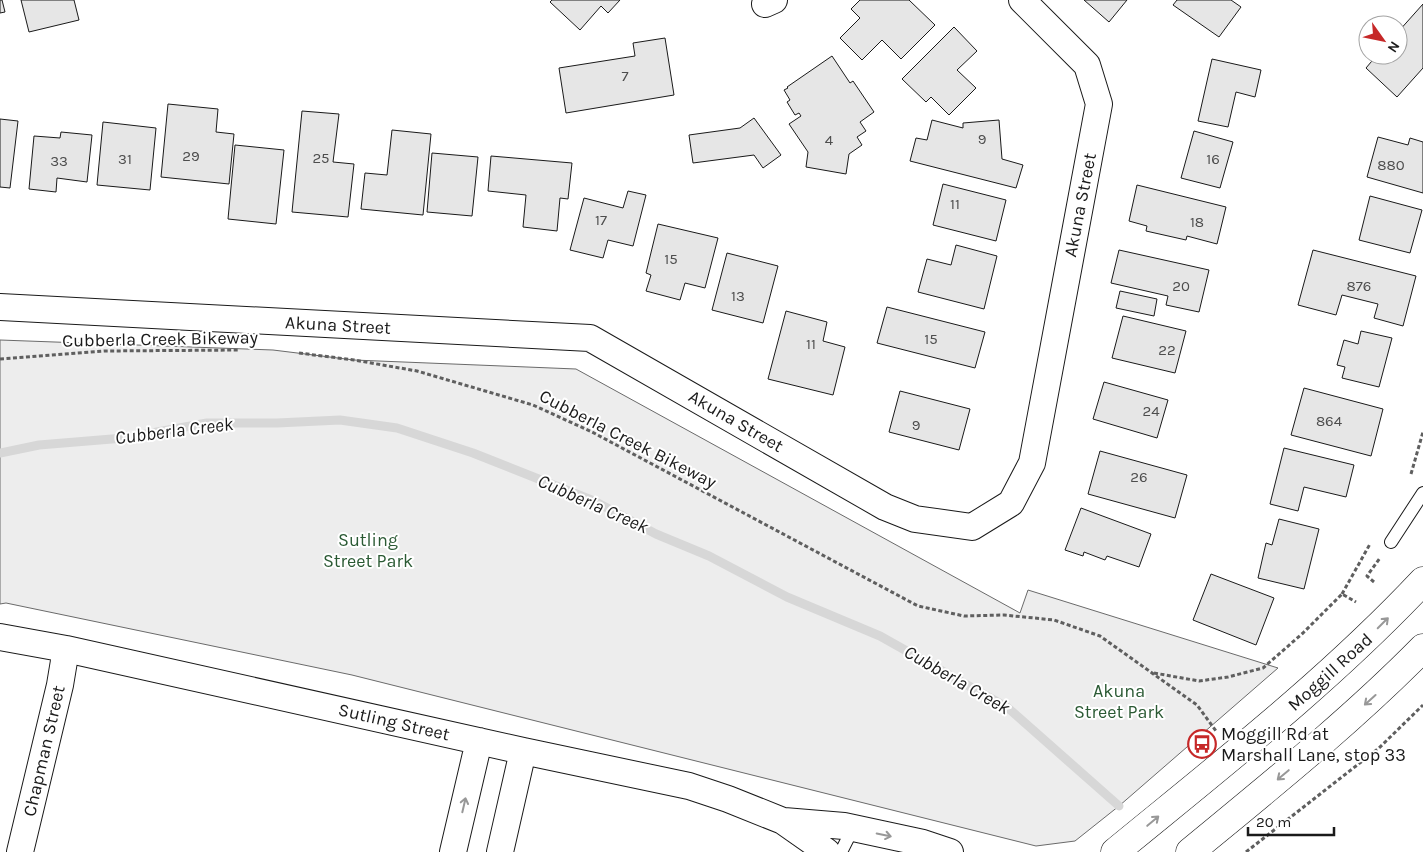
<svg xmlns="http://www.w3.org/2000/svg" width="1423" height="852" font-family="Karla,sans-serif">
<rect width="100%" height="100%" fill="#fff"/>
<path fill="#ededed" stroke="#6a6a6a" d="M0,340l273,10 81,10 222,9 444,244 8,-23 250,78 -159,138 -44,35 -39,5 -684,-171 -346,-72 -6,1z"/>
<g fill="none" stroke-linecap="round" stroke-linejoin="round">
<path stroke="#d7d7d7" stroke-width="9" d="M0,453l39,-8 85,-7 83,-15h70l63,-3 57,8 76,25 121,48 62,33 53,22 78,41 93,39 128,72 111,98"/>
</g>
<path fill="#e6e6e6" stroke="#1a1a1a" d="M0,0h2l3,12 -5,1z
M21,0h53l5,20 -50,12z
M552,0h68l-12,13 -7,-7 -21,24 -30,-28z
M860,0h49l26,25 -34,34 -19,-19 -20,20 -22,-22 20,-20 -9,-9z
M1084,0h43l-18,22z
M1177,0h54l10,7 -22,30 -46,-32z
M1423,4v64l-26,29 -31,-29 11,-13h21v-23z
M954,27l23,24 -20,19 19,18 -27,27 -18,-18 -5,5 -24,-23z
M665,38l9,57 -108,18 -7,-45 76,-12 -2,-13z
M832,56l18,27 3,-2 21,31 -14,10 6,9 -9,6 5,8 -13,9 -3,20 -40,-7 2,-15 -19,-28 12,-8 -2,-3 -4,2 -8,-13 3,-2 -6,-10 4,-2 -1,-1z
M1212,59l49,11 -6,27 -19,-5 -8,35 -30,-6z
M168,104l50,5 -2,23 18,2 -5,50 -68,-7z
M302,111l37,3 -6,48 21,2 -6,53 -56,-5z
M754,118l27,37 -18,13 -9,-13 -61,8 -4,-28 51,-7z
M0,119l18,2 -8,67 -10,-1z
M932,120l31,8v-5l36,-3 3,39 21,6 -7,23 -106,-27 6,-23 11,2z
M103,122l53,6 -6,62 -53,-5z
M392,130l39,4 -8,81 -62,-6 4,-36 22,2z
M1194,131l39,11 -13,46 -39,-10z
M61,132l31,3 -5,47 -30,-4 -1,14 -27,-3 5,-53 26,2z
M1378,137l30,8 2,-7 13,4v51l-56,-16z
M235,145l49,5 -8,74 -48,-5z
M432,153l46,4 -6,59 -45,-4z
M491,156l81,7 -4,36 -8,-1 -3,33 -34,-4 3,-32 -38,-4z
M943,184l63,16 -10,41 -63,-16z
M1137,185l89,22 -9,37 -30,-8 -1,4 -40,-9 1,-5 -18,-5z
M628,191l18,4 -13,51 -25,-6 -5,18 -33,-8 14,-52 39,10z
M1370,196l52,14 -12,43 -51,-13z
M658,224l60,14 -13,50 -20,-5 -5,17 -34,-9 5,-16 -5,-2z
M956,245l41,11 -13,53 -66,-17 9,-33 24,6z
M1119,250l90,20 -10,42 -33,-7 2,-9 -57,-13z
M1313,250l103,26 -13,50 -29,-8 4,-14 -36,-9 -6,20 -38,-10z
M727,253l51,13 -15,57 -51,-13z
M1120,291l37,8 -3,17 -38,-8z
M887,307l98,25 -10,36 -98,-25z
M786,311l41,11 -4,19 22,6 -12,48 -65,-16z
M1123,316l63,15 -11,42 -63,-15z
M1361,331l31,7 -13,49 -37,-9 3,-11 -8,-2 7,-25 14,4z
M1104,382l64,18 -11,38 -64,-19z
M1304,388l79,21 -12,47 -80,-21z
M900,391l70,18 -11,41 -70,-18z
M1284,448l70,17 -8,32 -42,-10 -6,24 -28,-7z
M1100,451l87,24 -12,43 -87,-24z
M1081,508l70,26 -12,33 -32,-11 -2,4 -21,-8 -1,4 -18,-6z
M1279,519l40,10 -15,60 -46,-11 8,-35 6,2z
M1211,574l63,24 -18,47 -63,-25z"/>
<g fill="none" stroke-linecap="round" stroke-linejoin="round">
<defs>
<path id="lane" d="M1391,542l32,-49
M841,852l12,-24"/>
<path id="street" d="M765,4l9,-4
M0,307l590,31 295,169 30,12 57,8 39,-24 21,-40 67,-359 -12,-39 -65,-65
M0,637l66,12 457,102 166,35 39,13 55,22 44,31
M784,821l60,5 79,17 27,9
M20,852l40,-167 6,-36
M453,852l26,-111
M500,852l23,-101"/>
<path id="highway" d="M1115,852c106,-87 214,-171 308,-271
M1190,852c80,-66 160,-130 233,-204"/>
</defs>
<use href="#lane" stroke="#1a1a1a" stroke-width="14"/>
<use href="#street" stroke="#1a1a1a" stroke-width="28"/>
<use href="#highway" stroke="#1a1a1a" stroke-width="29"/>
<path stroke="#5f5f5f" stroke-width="3" stroke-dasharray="4 2.5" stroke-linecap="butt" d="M299,353l55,7 63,11 116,34 59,27 326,174 46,10 40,-1 50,5 46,16 97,69 19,26
M0,359l105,-8 135,-1
M1411,474l12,-42
M1374,582l-7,-6 13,-18
M1342,594l28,-50
M1154,673l45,8 29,-4 35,-9 40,-35 39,-39 14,8
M1246,852l133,-104 44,-43"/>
<use href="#lane" stroke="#fff" stroke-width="12"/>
<use href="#street" stroke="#fff" stroke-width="26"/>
<use href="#highway" stroke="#fff" stroke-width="28"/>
</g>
<defs><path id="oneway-shaft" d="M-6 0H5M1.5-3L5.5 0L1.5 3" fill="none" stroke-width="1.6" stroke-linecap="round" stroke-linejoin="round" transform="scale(1.25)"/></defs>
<g stroke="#989898">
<use href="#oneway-shaft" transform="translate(1383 623) rotate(-45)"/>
<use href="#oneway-shaft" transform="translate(1370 700) rotate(138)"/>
<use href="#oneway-shaft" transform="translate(1283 775) rotate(140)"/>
<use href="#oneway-shaft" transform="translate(464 805) rotate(-77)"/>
<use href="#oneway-shaft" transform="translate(1153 821) rotate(-40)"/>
<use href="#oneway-shaft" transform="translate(884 835) rotate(12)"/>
</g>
<defs>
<symbol id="bus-ring" viewBox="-11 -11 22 22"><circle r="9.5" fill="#fff" stroke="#c62828" stroke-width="1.5"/><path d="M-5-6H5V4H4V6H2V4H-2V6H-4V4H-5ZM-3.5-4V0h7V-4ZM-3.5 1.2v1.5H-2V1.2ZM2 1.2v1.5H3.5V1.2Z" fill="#c62828"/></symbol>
</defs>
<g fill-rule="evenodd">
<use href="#bus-ring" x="1186" y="728" width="32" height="32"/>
</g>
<g text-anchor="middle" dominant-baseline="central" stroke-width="4" stroke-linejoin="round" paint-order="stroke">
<g font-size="15" fill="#4d4d4d">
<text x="625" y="76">7</text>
<text x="982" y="139">9</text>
<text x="829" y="140">4</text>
<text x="191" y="156">29</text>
<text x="321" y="158">25</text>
<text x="125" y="159">31</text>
<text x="1213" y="159">16</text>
<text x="59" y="161">33</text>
<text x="1391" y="165">880</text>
<text x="955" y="204">11</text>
<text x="601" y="220">17</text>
<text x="1197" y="222">18</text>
<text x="671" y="259">15</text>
<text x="1181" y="286">20</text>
<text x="1359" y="286">876</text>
<text x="738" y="296">13</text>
<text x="931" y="339">15</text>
<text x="811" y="344">11</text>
<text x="1167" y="350">22</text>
<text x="1151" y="411">24</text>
<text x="1329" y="421">864</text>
<text x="916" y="425">9</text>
<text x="1139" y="477">26</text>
</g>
<g font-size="18" fill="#1a1a1a" stroke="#fff">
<text transform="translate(1080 205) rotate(-79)">Akuna Street</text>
<text transform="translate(338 325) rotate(3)">Akuna Street</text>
<text transform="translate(160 339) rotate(-1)">Cubberla Creek Bikeway</text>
<text transform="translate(736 421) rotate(30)">Akuna Street</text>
<text transform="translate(628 439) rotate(27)">Cubberla Creek Bikeway</text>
<text transform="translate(1330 672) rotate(-42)">Moggill Road</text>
<text transform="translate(394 722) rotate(13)">Sutling Street</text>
<text transform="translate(44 751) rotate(-77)">Chapman Street</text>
</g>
<g font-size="18" fill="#2b5a34" stroke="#fff">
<text x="368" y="540">Sutling<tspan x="368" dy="21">Street Park</tspan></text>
<text x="1119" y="691">Akuna<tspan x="1119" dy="21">Street Park</tspan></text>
</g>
<g font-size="18" fill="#1a1a1a" stroke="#fff" text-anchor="start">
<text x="1221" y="734">Moggill Rd at<tspan x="1221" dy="21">Marshall Lane, stop 33</tspan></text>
</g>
<g font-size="19" font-style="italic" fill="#1a1a1a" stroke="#fff">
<text transform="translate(174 431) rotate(-7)">Cubberla Creek</text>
<text transform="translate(593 504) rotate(24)">Cubberla Creek</text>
<text transform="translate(957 680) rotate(30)">Cubberla Creek</text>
</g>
</g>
<g transform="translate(1383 40) rotate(123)"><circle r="24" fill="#ffffff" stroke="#a3a3a3"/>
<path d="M0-4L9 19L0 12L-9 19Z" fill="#c62828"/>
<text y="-8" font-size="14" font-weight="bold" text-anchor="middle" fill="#1a1a1a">N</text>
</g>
<path d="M1248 827v8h86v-8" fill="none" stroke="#1a1a1a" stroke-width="2.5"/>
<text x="1256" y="827" font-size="15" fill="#1a1a1a" stroke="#ffffff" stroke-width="4" paint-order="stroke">20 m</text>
</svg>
